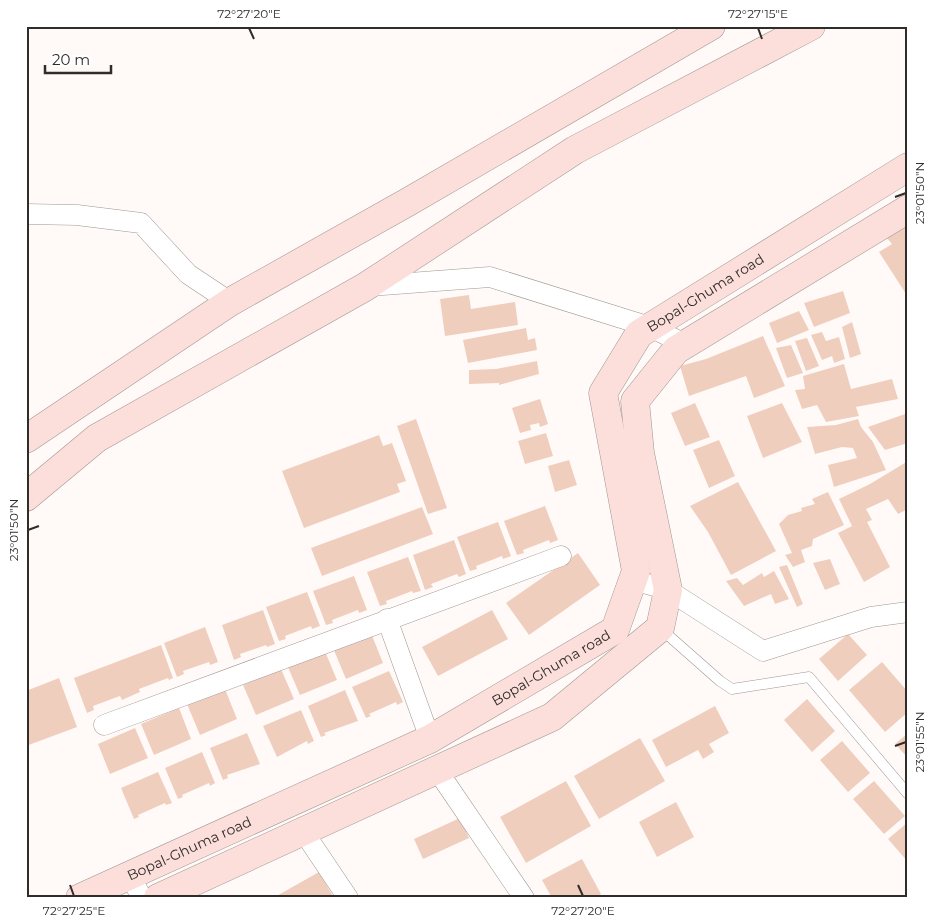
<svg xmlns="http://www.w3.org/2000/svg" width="934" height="924" font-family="Montserrat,sans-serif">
<rect width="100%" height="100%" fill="#fffaf7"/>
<path fill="#f0cebe" d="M908,226v71l-29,-45 13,-8 -6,-7z
M843,291l7,22 -36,14 -10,-24z
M469,295l2,14 44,-7 3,23 -73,11 -5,-37z
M799,311l10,19 -32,13 -8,-20z
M852,322l9,32 -11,4 -8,-31z
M526,328l2,12 7,-2 2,12 -69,13 -5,-23z
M822,332l4,9 13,-4 6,22 -11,4 -2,-7 -10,4 -11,-25z
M763,336l22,50 -31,12 -8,-22 -57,20 -9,-30 26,-7z
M807,338l12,28 -13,5 -11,-30z
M791,345l12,28 -16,5 -11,-30z
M537,361l2,13 -40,11v-2l-30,1v-14l27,-1z
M844,364l7,25 41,-10 6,20 -42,8 3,9 -33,6 -9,-17 -15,4 -7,-19 10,-1 -2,-13z
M540,399l8,25 -8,3 -1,-4 -9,2 1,5 -11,3 -8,-25z
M695,403l15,34 -25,9 -14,-33z
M782,403l20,39 -39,16 -16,-42z
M905,414l3,7v22l-23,7 -17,-23z
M416,419l31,89 -19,6 -31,-88z
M858,419l3,8 12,15 13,28 -52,17 -6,-22 29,-7 -4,-10 -11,-1 -27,7 -8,-27 29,-2z
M546,433l7,23 -28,8 -7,-23z
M379,435l4,11 9,-3 14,38 -9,3 3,8 -96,36 -22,-57z
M719,440l16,36 -26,12 -16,-38z
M569,460l8,25 -22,7 -7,-26z
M908,461v48l-10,5 -10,-15 -22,10 6,11 -5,2 23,45 -26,15 -26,-49 14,-7 -13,-27 31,-15z
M738,482l38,69 -45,24 -23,-43 -18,-26z
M828,492l16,33 -31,14 -1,7 -11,4 4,12 -12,5 -8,-12 7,-2 -13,-29 9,-9 14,-4 -1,-3 14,-4 -3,-5z
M545,506l13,34 -8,3 -1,-3 -26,10 1,3 -7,2 -13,-34z
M422,507l11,27 -111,42 -11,-28z
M498,522l13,34 -8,3 -1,-3 -26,10 1,3 -7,2 -13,-34z
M454,540l12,34 -7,3 -2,-3 -26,10 2,3 -8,3 -12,-35z
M578,553l22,32 -71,50 -23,-32z
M408,557l13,34 -8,2 -1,-2 -26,10 1,3 -7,2 -13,-34z
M830,559l10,25 -15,6 -12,-27z
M787,565l16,39 -6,3 -18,-40z
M774,571l15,28 -14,5 -4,-10 -27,12 -18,-25 11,-3 6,7 19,-12 2,4z
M354,576l13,34 -8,3 -1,-3 -26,10 1,3 -7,2 -13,-34z
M307,592l13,34 -8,3 -1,-3 -26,10 1,3 -7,2 -13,-34z
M263,610l12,34 -8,3 -1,-2 -26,9 1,3 -7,3 -12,-35z
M492,610l16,29 -70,37 -16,-29z
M205,627l13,35 -8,3 -1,-3 -26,9 1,3 -7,3 -13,-34z
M371,633l12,30 -37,16 -13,-31z
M848,634l19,21 -29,26 -19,-22z
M161,645l12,33 -4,2 -1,-2 -29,11 1,3 -18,8 -2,-4 -27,10 1,4 -7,3 -13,-35z
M324,649l13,31 -37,15 -13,-30z
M882,662l26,30v20l-23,20 -36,-42z
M281,669l13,30 -38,16 -13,-30z
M389,671l14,31 -6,3 -1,-3 -27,12 2,2 -5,2 -14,-31z
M59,678l18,49 -51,19v-55z
M225,689l12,30 -37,16 -13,-31z
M345,690l13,31 -34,12 2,2 -5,2 -13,-31z
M807,699l28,32 -23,21 -28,-32z
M715,706l14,27 -20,11 5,8 -11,7 -5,-9 -32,17 -14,-27z
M179,708l12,31 -37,16 -13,-31z
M301,710l13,31 -6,3 -1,-3 -30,16 -14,-31z
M135,728l13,30 -38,16 -12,-30z
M247,733l13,31 -33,11 1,3 -5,2 -13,-32z
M908,733v25l-13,-14z
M640,738l25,43 -66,38 -25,-43z
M842,741l28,32 -22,19 -28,-32z
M202,752l13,31 -5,3 -1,-3 -27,12 1,2 -5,2 -13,-31z
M158,772l14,31 -6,2 -1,-2 -27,12 1,2 -5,2 -13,-31z
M566,781l25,45 -65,37 -26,-46z
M874,781l31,35 -21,18 -31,-35z
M676,802l18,35 -37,20 -18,-35z
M460,818l9,20 -46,21 -9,-20z
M908,822v40l-20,-23z
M582,859l19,35 -7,4h-42l-10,-18z
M319,872l15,26h-61z"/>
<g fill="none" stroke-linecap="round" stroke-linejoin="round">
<defs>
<path id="lane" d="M661,629l59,52 12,8 77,-12 99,117"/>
<path id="street" d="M26,214l51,1 64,8 47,51 42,28
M369,286l121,-9 160,50 35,17
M633,580l35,10 95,61 108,-34 37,-5
M387,619l43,120
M104,725l457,-169
M437,770l87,128
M303,831l45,67
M130,876l12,22"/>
<g id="secondary">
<path d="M26,439l204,-137 178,-100 303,-176"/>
<path d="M26,497l71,-59 268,-151 210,-137 236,-124"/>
<path id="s1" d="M80,898l350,-159 185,-109 21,-59 -33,-178 36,-59 269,-167"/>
<path d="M158,898l394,-181 108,-89 8,-38 -28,-137 -5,-52 41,-51 232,-141"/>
</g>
</defs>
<use href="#lane" stroke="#9f9793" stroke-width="11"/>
<use href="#street" stroke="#9f9793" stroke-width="21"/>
<use href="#secondary" stroke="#9f9793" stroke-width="29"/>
<use href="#lane" stroke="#fff" stroke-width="10"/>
<use href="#street" stroke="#fff" stroke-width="20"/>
<use href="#secondary" stroke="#fcdeda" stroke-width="28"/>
</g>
<path fill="none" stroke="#2f2c2a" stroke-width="2" d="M249,28l5,11M758,28l4,11M895,197l11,-4M28,530l11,-4M895,746l11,-4M70,885l4,11M578,885l5,11"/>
<g text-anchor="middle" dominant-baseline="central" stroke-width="5" stroke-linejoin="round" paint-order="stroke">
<g font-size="14" fill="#2f2c2a" stroke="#fff">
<text stroke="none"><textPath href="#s1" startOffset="990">Bopal-Ghuma road</textPath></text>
<text stroke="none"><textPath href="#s1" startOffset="525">Bopal-Ghuma road</textPath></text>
<text stroke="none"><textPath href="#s1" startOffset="120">Bopal-Ghuma road</textPath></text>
</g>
</g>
<rect width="934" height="924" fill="none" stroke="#ffffff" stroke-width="55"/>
<path d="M45 65v8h66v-8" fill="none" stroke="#2f2c2a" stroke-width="2.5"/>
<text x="52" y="65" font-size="15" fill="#2f2c2a" stroke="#ffffff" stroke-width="4" paint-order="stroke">20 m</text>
<rect x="28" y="28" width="878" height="868" fill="none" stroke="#2f2c2a" stroke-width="2"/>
<g font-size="12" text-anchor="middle" fill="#2f2c2a">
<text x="249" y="18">72°27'20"E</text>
<text x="758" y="18">72°27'15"E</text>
<text transform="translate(920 193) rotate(-90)" y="4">23°01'50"N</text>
<text transform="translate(14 530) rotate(-90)" y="4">23°01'50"N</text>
<text transform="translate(920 742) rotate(-90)" y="4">23°01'55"N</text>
<text x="74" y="915">72°27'25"E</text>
<text x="583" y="915">72°27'20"E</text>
</g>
</svg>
